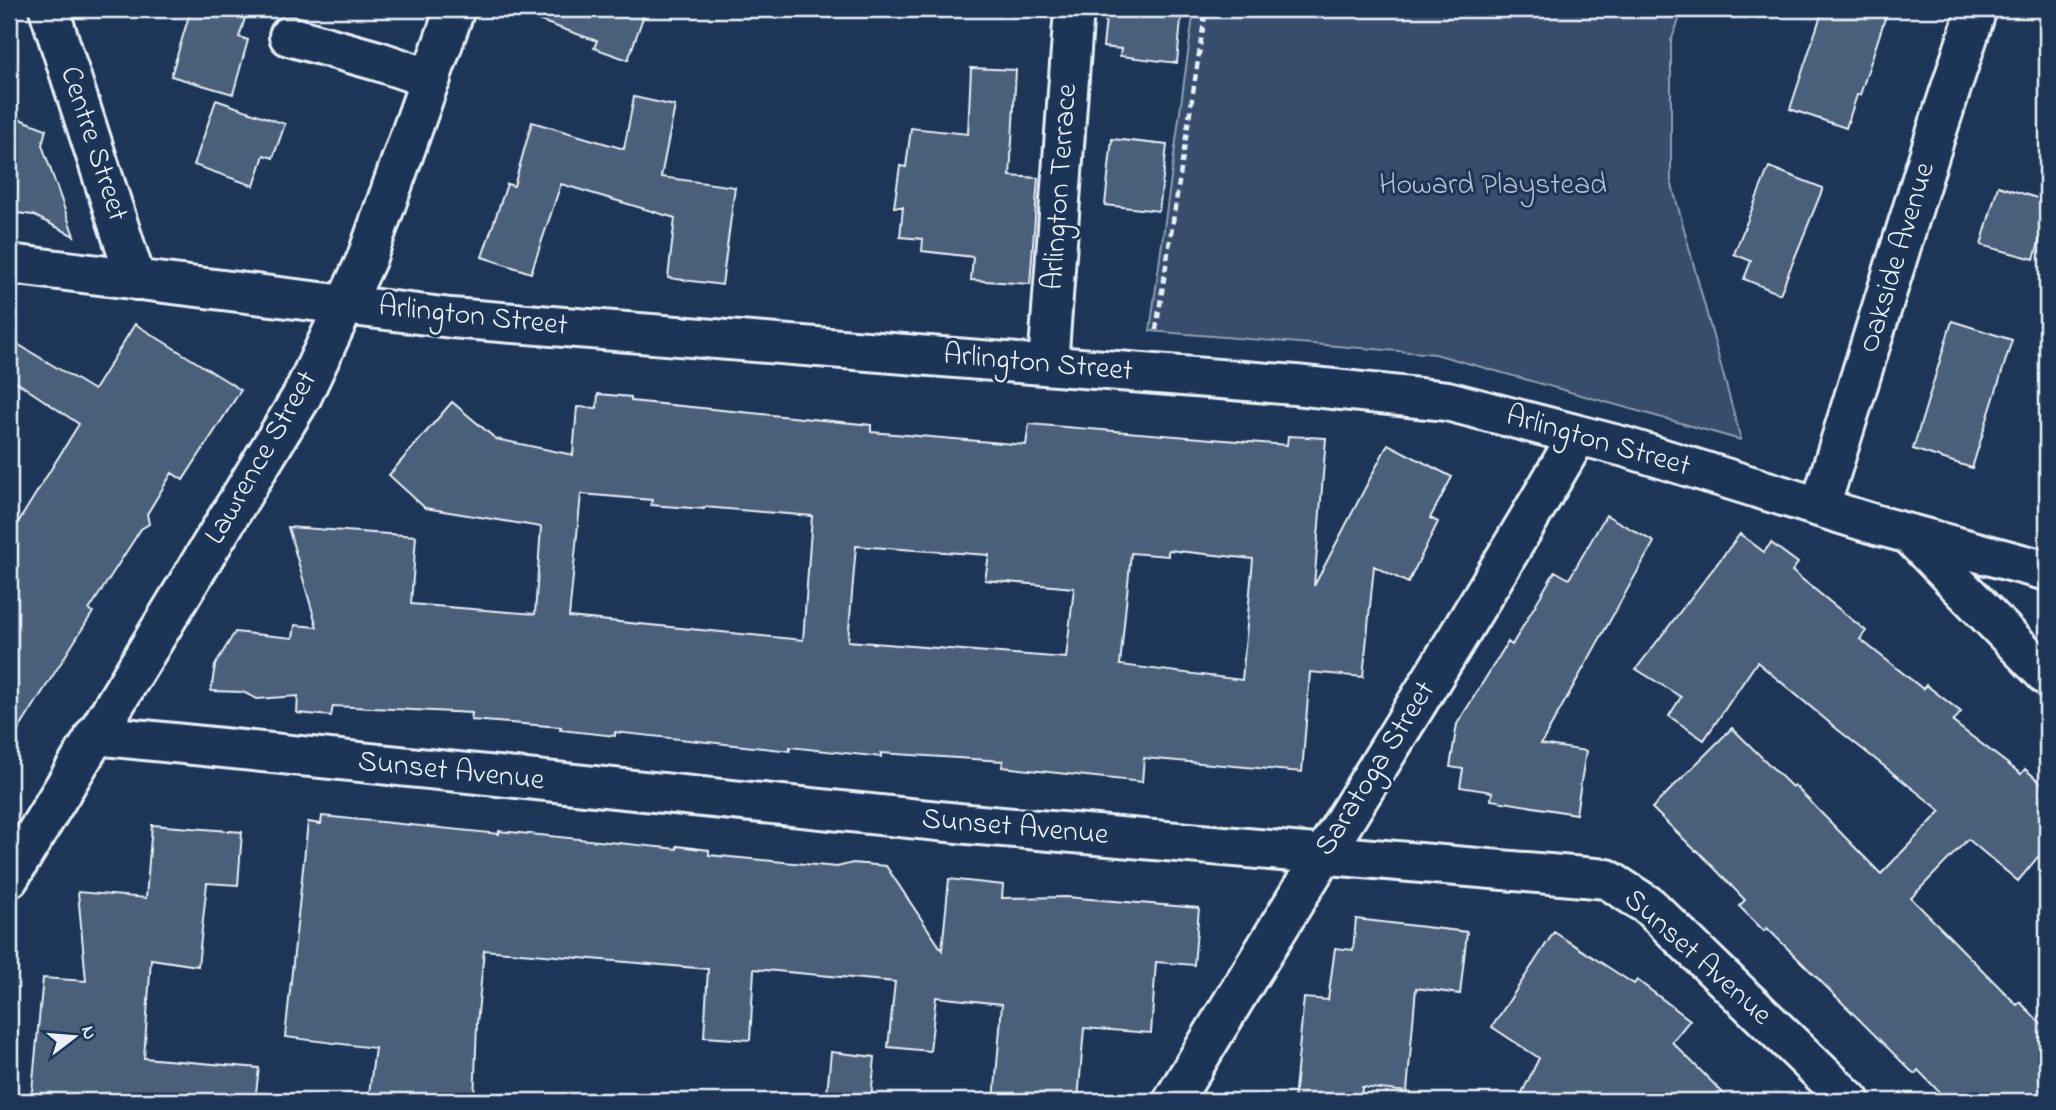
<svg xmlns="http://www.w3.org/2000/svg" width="2056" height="1110" font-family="'Indie Flower',sans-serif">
<rect width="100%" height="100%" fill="#1d3557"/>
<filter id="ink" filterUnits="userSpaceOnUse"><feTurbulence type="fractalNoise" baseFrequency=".0143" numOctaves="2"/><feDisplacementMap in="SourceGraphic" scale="14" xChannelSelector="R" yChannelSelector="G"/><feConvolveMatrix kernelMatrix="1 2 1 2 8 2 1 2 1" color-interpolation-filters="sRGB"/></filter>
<g filter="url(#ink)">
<path fill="#374d6c" stroke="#909fb2" stroke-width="2" d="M1194,9h489l-12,32v140l70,259 -306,-86 -285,-23z"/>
<path fill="#495e7a" stroke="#e8f1f8" stroke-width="2" fill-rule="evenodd" d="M191,9h57l-9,28 9,3 -15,54 -62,-18z
M522,9h124l-18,51 -34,-12 3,-7 -76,-27z
M1107,9h75l-5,54 -57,-7 1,-7 -18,-2z
M1823,9h65l-28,86h-3l-11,33 -56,-19z
M971,68l45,2 -6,106 28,2 -8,106 -59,-4 2,-23 -51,-6 1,-12 -23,-2 3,-30h-9l6,-41 6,1 5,-39 57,6z
M634,97l41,9 -14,71 74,10 -13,98 -54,-7 7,-60 -114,-34 -30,89 -49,-16 25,-73 7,2 18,-64 92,27z
M216,100l69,24 -12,34 -9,-3 -10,31 -60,-21z
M9,115l37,14 -4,16 32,91 -41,-21 -24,-3z
M1112,139l55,6 -8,66 -54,-6z
M1769,167l54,21 -43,106 -36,-15 7,-18 -17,-7z
M1998,186l49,15v16l-13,42 -53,-14z
M1952,321l60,19 -40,128 -59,-19z
M135,324l106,66 -58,90 -11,-7 -25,41 2,10 -8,5 -52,81 4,2 -84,133v-208l70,-113 -70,-47v-38l85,51z
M598,394l33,3v4l240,24v7l155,13 3,-21 258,21 1,-9 38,2 -12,148 74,-142 64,33 -22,41 8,4 -30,61 -34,-17 -11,111 -53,-5 -8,100 -158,-14 -2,24 -140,-15 1,-6 -122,-8v4l-91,-10v4l-175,-19v4l-55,-6 1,-3 -90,-7 1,-7 -139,-7 -2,10 -34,-3 1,-17 -41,3 -14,-7 -32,-1 4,-26 20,-33 58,6 2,-13 22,2 -29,-100 128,9 -5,68 124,10 6,-87 -116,-19 -36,-33 63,-73 44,37 77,16 4,-48 20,1zM581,494l71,6 -1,5 53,4v-2l108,9 -9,124 -234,-23zM856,546l133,9 -4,25 89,8 -8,70 -218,-17zM1168,550l85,9 -11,121 -122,-15 11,-112 37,3z
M1606,515l48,27 -113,202 45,7 -10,63 -85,-14 1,-8 -32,-5 3,-18 -13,-2 7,-43 51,-82 4,3 43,-74 14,8z
M1740,534l24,18 7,-9 27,20 -6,8 74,60 -6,8 63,50 3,-4 35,27 -8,10 68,52 4,-5 22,19v58l-29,35 -50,-42 -57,59 106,107 3,-3 27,28v55l-17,16h-82l-30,-31 -3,4 -5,-4 -143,-142 -3,3 -25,-25 6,-6 -48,-50 -1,1 -44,-43 80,-80 60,59 2,-2 87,89 60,-63 -104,-82 -80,-67 -53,78 -35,-24 12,-19 -45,-28z
M322,816l177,18v-3l178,18v-3l32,4v5l128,12 16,-4 33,3 56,84 7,-71 54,6 -1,13 64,-1 133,11 -5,57 -38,-3 -5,71 -67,-5 -6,73h-84l8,-97 -66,-7 -6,54 -42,-4 7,-65 -141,-13 -4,71 -46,-3 4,-68 -224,-19 -7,74 -3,77h-106l7,-53 -90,-11 23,-215 13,2z
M152,825l90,7 -4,53 -31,-2 -9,83 -47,-7 -7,99 115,10 -4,33h-224l12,-123 43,3 -8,-89 68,6z
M1356,919l111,13 -7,62 -44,-6 -9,104 -45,-5 -1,14h-67l10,-103 24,2 7,-52 18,2z
M1554,932l80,52 3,-4 53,40 -18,22 59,59h-213l21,-43 -47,-31z
M831,1052l44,5 -4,41 -44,-4z"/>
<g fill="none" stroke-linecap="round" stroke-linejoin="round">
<defs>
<path id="minor" d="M49,9l87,271
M289,36l89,25 53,18
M9,264l442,54 844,67 152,16 178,46 255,79 167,45
M1048,365l26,-356
M1820,507l114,-367 43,-131
M1910,535l137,141
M95,735l873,89 639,55 42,27 201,195
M1173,1101c133,-223 275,-441 405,-666"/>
<path id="major" d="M9,878l293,-482 64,-136 89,-251"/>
</defs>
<use href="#minor" stroke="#e8f1f8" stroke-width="44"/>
<use href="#major" stroke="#e8f1f8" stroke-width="44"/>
<path stroke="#e8f1f8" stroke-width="4.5" stroke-dasharray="7 5" stroke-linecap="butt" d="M1156,330l50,-321"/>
<use href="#minor" stroke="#1d3557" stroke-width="38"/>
<use href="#major" stroke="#1d3557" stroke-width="38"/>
</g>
</g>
<g text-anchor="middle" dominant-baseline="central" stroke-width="6" stroke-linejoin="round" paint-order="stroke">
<g font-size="30" fill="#e8f1f8" stroke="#1d3557">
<text transform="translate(93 144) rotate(72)">Centre Street</text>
<text transform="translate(1061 187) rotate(-86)">Arlington Terrace</text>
<text transform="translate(1898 258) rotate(-73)">Oakside Avenue</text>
<text transform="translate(473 317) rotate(6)">Arlington Street</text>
<text transform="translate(1038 364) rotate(5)">Arlington Street</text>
<text transform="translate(1598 442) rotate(16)">Arlington Street</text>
<text transform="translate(262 458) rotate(-60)">Lawrence Street</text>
<text transform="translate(1376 769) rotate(-58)">Saratoga Street</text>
<text transform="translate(451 772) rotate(6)">Sunset Avenue</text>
<text transform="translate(1015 828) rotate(5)">Sunset Avenue</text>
<text transform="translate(1697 958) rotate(42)">Sunset Avenue</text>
</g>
<g font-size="30" fill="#b3c0ce" stroke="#1d3557">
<text x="1493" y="186">Howard Playstead</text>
</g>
</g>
<rect width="2056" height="1110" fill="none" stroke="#1d3557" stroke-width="35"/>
<rect x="18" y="18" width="2021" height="1075" fill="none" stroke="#e8f1f8" stroke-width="2.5" filter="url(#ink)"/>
<g transform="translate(74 1037) rotate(74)" stroke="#1d3557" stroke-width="5" paint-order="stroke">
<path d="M0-5L12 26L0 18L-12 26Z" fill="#e8f1f8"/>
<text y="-10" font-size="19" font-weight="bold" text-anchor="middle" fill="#e8f1f8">N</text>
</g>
</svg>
